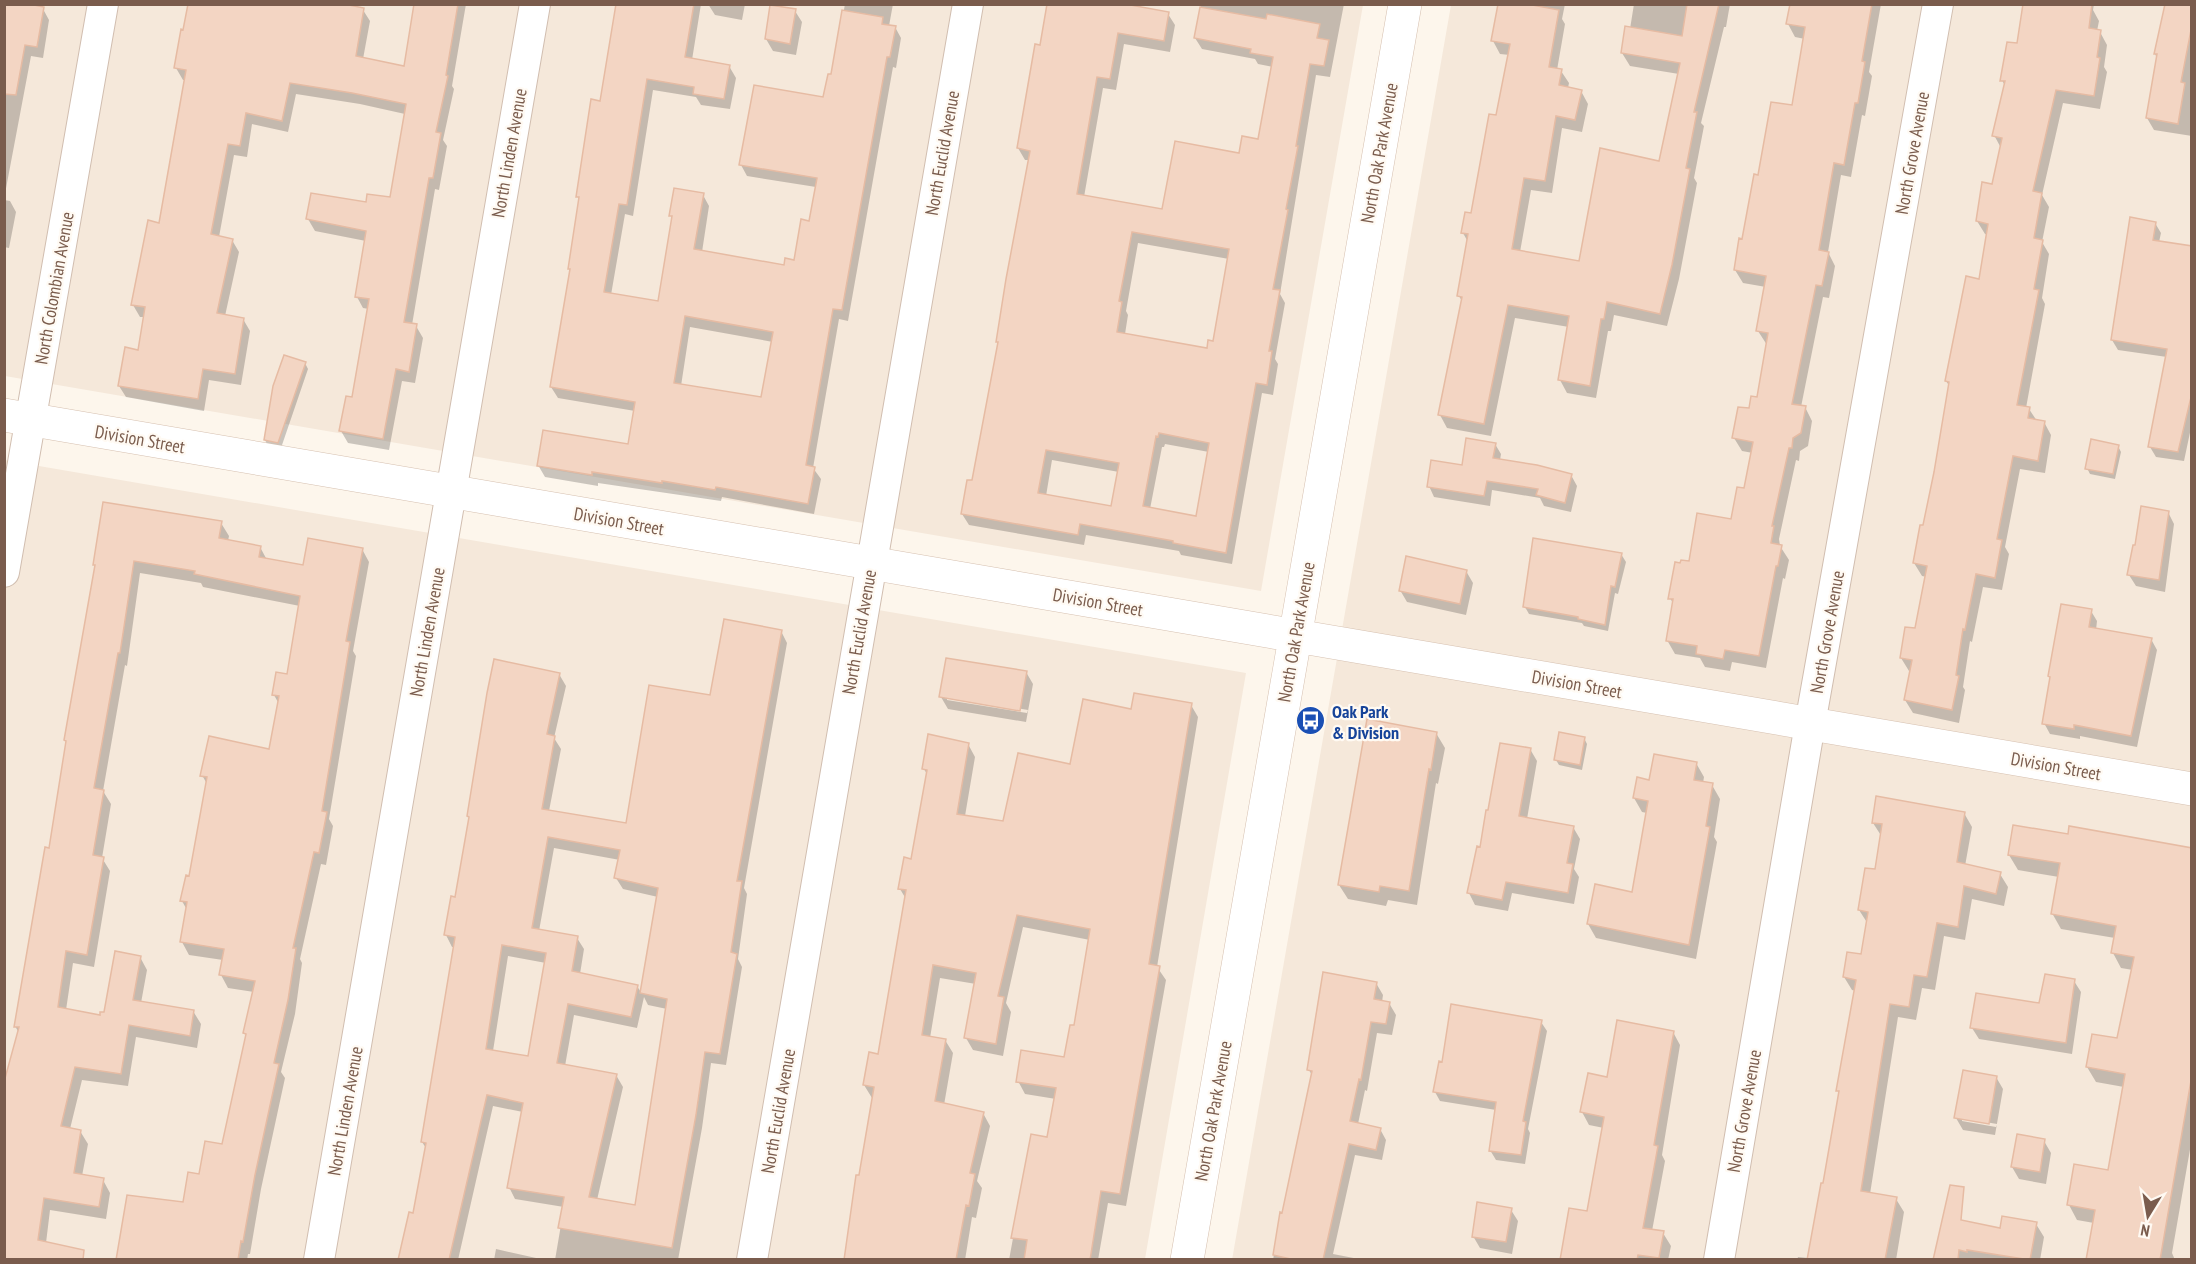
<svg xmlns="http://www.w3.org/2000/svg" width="2196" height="1264" font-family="'PT Sans Narrow',sans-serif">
<rect width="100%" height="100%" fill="#fdf6ec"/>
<path fill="#f5e8da" d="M4,5h1359l-102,586 -1256,-215z
M1451,5h740v1254l-959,1z
M4,460l1242,213 -101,586h-1140z"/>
<path fill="#0003" fill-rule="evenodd" d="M4,4h31v3l8,2 6,11 -6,38 -12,-2 -27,143z
M415,4h51l-14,82 2,3 -11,51 4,6 -8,44 -4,-1 -23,136 4,1 7,12 -8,45 -13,-2 -13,69 -41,-7 -7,-12 12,-33 16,-89 -6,-1 -6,-11 9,-56 -51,-10 -7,-12 83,-20 14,-85 -45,-10 -64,-10 -8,38 -36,-8 -5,33 -13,-2 -15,82 13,3 7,12 -14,64 18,3 7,12 -9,54 -32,-5 -5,31 -78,-14 -7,-11 20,-35 5,-34h-4l-7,-12 27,-81 26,-144h-3l-7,-12 187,-58 7,11 -7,38 42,9z
M618,4h83l-9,56 37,6 7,12 -6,31 -29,-4 -5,-8 -43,-7 -20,126 -8,-2 -14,81 48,8 14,-84 -2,-3 32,-21 6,11 -7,46 83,15 10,-6 15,-38 6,-36 -69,-11 -6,-11 83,-66 8,-23 13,-72h48l-4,22 6,1 6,11 -5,30 -3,-1 -45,254 -9,-2 -26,149 8,11 -7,35 -92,-17 -1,4 -123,-18v3l-53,-9 -7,-12 91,-19 6,-35 -77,-13 -7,-11 20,-116 -2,-2 11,-68 -2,-5 23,-94zM690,327l83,15 -11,57 -81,-13z
M708,4h37l-3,16 -27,-5z
M1201,4h143l-14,73 -14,-2 -36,219 5,9 -10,56 3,5 -5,31 -11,-2 -30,171 -51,-9 -2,-4 -93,-16 -2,10 -115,-20 -7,-11 12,-32 25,-137 -1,-3 32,-182h-5l-7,-12 18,-102 132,-32 7,11 -5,27 -46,-8 -8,46 -13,-2 -19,109 80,14 96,-70 13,-74 -15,-3 -3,-5 -53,-10 -7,-11zM1138,243l91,16 -15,83 -6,7 -83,-15 3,-19 -2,-4zM1165,444l44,8 -12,66 -47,-9 12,-62h2zM1052,460l67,12 -6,35 -67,-11z
M1499,4h66l-3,15 3,5 -8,46 4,1 8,12 -1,5 13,3 7,13 -6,28 -20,-4 -10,65 -21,-3 -11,62 60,11 81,-100 18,-89 -49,-8 -8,-13 8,-24 4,-25h96l-4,23h-2l-23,96 3,3 -10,52 3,5 -18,96 -12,47 -53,-11 -3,16h-3l-12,67 -29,-5 -7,-13 9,-53 -54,-9 -24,118 -44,-8 -7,-13 23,-112 -4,-7 9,-54 -5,-9 9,-19 25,-97 13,-62 -10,-1 -7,-13z
M1791,4h90l-12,68 3,4 -7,40 -3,-1 -11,62 -10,-2 -13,77 7,14 -6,32 -6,-1 -22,110h4l7,14 -4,25 -8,5 -1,10 -3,-1 -17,79 1,7 9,14 -4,19 -2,-1 -17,90 -34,-6 -2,9 -25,-4 -5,-9 -25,-4 -8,-14 7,-35 -4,-7 20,-35 42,-43 13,-30 8,-37 -11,-2 -8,-13 24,-39 9,-54 -9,-14 8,-44 -23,-4 -8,-13 24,-94 34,-69 12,-68 -10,-2 -7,-13z
M2025,4h69l-1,6 6,11 -2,10 3,1 7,13 -3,22 3,5 -7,37 -37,-6 -21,92 7,12 -7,35 7,12 -7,44 3,6 -19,104 3,1 8,12 7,1 7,13 -6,38 -25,-4 -15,78 4,7 -7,36 -19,-3 -11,55 -2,-1 -7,46 2,3 -6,33 -46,-10 -8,-13 6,-29h-2l-8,-13 15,-28 11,-53 -5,-1 -8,-13 10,-36 26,-140 -4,-6 34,-100 8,-46 -3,-1 -8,-13 16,-35 8,-38 -7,-13 11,-49 -3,-6 16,-35z
M2192,4v132l-38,-6 -7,-12 10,-60 -2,-4z
M795,11l7,11 -6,33 -23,-4 -7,-12z
M4,200l6,1 6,11 -7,36 -5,-1z
M2155,223l6,10 -2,9 33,6v175l-8,38 -28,-4 -6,-10 17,-90 -49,-7 -6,-10z
M305,363l3,6 -27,79 -13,-2 -3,-6z
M1495,444l6,10 -1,6 71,15 6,11 -6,26 -27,-6 -4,-8 -48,-8 -2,16 -56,-9 -5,-11 34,-19z
M2118,446l3,6 -6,27 -25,-5 -3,-6z
M2168,512l6,12 -9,68 -29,-6 -7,-11z
M221,523l8,13 -1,5 32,6 7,13 38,7 57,-18 7,13 -16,89 3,5 -27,163 4,7 -7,39 -5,-1 -21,95 2,4 -7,51 -14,58 4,6 -24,111 -11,65h-2l-1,6h-130l67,-56 17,-28 22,-30 24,-110 -2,-3 9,-41 -26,-4 -7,-13 2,-15 -34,-5 -7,-13 5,-32 -5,-9 8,-23 17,-94 -5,-9 68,-24 9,-47 -5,-9 14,-19 12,-70 -97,-19 -2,-4 -61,-10 -13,93 -2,-1 -22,126 8,13 -9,54 8,13 -16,96 -21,-4 -7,47 35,7 4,-3 35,-57 7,13 -6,33 52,8 8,13 -4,24 -61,-11 -8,49 -46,-6 -12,49 10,2 8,13 -6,32 21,4 7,13 -4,26 -56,-9 -4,33 -42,17 15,-227 -4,-7 35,-177 17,-105 -2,-4 31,-172 -2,-4z
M1621,554l5,8 -8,32 -3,-1 -7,38 -24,-5 -2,-3 -53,-9 -4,-7z
M1466,571l7,12 -7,32 -59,-13 -7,-12z
M2091,611l6,10 -1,9 55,9 6,11 -20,97 -57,-11v3l-30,-5 -6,-11 7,-45 -2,-2z
M781,631l6,12 -43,245 3,6 -9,65 4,8 -16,98 -15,-2 -9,65 -24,132h-123l9,-53 -49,-8 -6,-12 14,-75 -30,-6 -35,154h-58l14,-45 12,-67 -4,-6 33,-195h-3l-6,-12 10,-36 103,-225 7,12 -12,52 7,11 -12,62 78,14 85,-128zM554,848l66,12 -4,18 7,11 35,8 -16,97 -5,-8 -57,-12 4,-25 -7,-11 -38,-7zM508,956l38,7 -17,95 -36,-7zM644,997l4,8 19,4 -31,198 -39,-7 26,-113 -7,-12 -51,-9 9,-51 63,13z
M1026,672l7,12 -7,38 -78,-13 -7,-12zM947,697l81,13 -1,3 -80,-13z
M1191,705l7,12 -41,250 9,13 -40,226 -18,-3 -10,57h-89l23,-125 17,3 7,-39 -31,-5 -7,-13 48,-22 9,-32 15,-87 -67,-13 -17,76 5,9 -8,44 -30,-6 -7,-12 10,-54 -36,-6 -10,60 15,2 8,13 -9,52 39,8 7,13 -13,55 5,7 -6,30 -4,-1 -7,43h-119l28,-162h-2l-8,-13 15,-30 27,-156 -6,-10 13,-29 15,-84 -4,-7 44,-25 7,13 -10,59 39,7 128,-112z
M1436,733l9,15 -7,36 -2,-1 -19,122 -29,-5 -2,6 -38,-7 -9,-14z
M1584,738l3,6 -5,26 -23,-5 -3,-5z
M1530,749l7,12 -10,58 46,8 7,12 -6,30 5,8 -5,27 -62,-11 -4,18 -33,-6 -6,-12 20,-81z
M1696,763l8,14 -1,6 9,2 8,14 -6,38 3,5 -21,117 -100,-21 -8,-14 45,-30 14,-81 -5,-1 -8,-14 16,-17z
M1964,813l8,14 -7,39 35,8 8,13 -4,19 -32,-7 -7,41 -21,-4 -9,54 -13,-2 -6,32 -18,-3 -28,177 26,5 8,13 -8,48h-99l1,-3 10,1 16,-73 16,-90 -3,-5 19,-99 -4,-1 -8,-13 18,-21 6,-32 -9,-14 17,-39 6,-34 -9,-14z
M2069,836l123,13v289l-20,115 3,7h-87l6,-37 -17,-3 -8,-15 41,-33 14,-85 -28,-5 -9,-15 31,-27 15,-70 -12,-2 -8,-15 2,-15 -54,-9 -9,-16 7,-36 -41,-7 -9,-15z
M2074,981l7,11 -9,62 -93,-15 -7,-11 68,-23z
M1376,983l7,12 -1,7 7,1 7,12 -4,20 -15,-2 -10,58 -2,-1 -7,34 22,5 6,11 -4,20 -27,-5 -22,99 31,6h-91l8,-46h2l30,-137 -4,-7z
M1541,1022l6,9 -19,98 2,4 -5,31 -29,-4 -6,-10 6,-40 -56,-9 -5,-9z
M1673,1032l7,13 -18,110 3,6 -13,70 11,2 8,13 -3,14h-107l27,-47 16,-85 -15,-3 -7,-13 26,-33z
M1996,1077l7,12 -8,46 -32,-5 -7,-12zM1962,1118l35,6 -1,3 -34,-6z
M2044,1141l7,12 -5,31 -27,-5 -7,-12z
M1511,1210l7,11 -6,33 -32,-6 -7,-12z
M2036,1224l8,13 -4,23h-102l64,-30z
M496,1249l49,11h-51z"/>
<path fill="#f3d5c3" stroke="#e6bba3" stroke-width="1.5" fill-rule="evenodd" d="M4,4h25l15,3 -7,40 -12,-2 -9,50 -12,-1z
M188,4h156l20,4 -8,48 48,10 10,-62h44l-12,71 2,1 -12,56 5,1 -8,45h-4l-25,144 13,2 -8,48 -13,-3 -13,70 -44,-8 7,-35 6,1 17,-98 -14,-2 11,-66 -60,-12 5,-26 55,9 1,-8 23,3 16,-93 -54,-11 -62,-10 -8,38 -36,-8 -6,33 -12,-2 -17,90 22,5 -16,74 27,5 -9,56 -32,-5 -5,30 -80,-13 7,-39 13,3 7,-43 -14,-2 17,-85 11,3 27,-153 -12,-2 7,-39 2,1z
M616,4h78l-9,53 45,8 -6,34 -31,-5 1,-7 -47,-8 -20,126 -8,-1 -15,88 54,9 14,-85h-3l5,-28 30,5 -10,56 90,16 1,-7 9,2 7,-41 8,2 8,-43 -78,-13 15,-80 69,12 5,-23h3l11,-64 41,7 -1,7 14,2 -6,31h-3l-45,253 -9,-1 -27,156 9,2 -7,37 -92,-17 -1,3 -53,-9v2l-70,-11v3l-55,-9 6,-36 85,14 7,-42 -85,-15 20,-118h-2l11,-72h-3l15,-98 9,2zM685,316l88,16 -12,65 -87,-14z
M1047,4h78l44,8 -5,29 -46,-8 -8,46 -13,-2 -20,117 85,15 13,-68 64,12 3,-17 16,3 15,-82 -23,-4 1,-4 -57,-11 6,-31 66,12 1,-5 53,10 -3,14 12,2 -5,26 -14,-2 -14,82h2l-12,63 2,1 -15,79 7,1 -11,61h3l-5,34 -11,-2 -30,170 -53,-10v-2l-93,-17 -2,11 -117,-21 6,-34h5l26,-138h-2l10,-63 24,-128 -13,-3 18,-104 5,1zM1132,232l97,17 -16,92 -5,-1 -1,8 -90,-16 5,-30 -3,-1zM1159,433l50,10 -13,73 -53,-10 13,-70 2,1zM1046,450l73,13 -8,43 -73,-13z
M1498,4h29l32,6 -10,57 13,2 -3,16 23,5 -7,30 -19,-4 -11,65 -21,-3 -12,71 67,12 21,-113 59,13 21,-98 -59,-10 4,-27 57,10 5,-32h32l-25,108h3l-11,56 4,1 -18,96 -12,49 -53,-12 -3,17h-3l-11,67 -32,-6 11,-64 -61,-11 -24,119 -46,-9 24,-118 -5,-1 11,-62 -7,-1 4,-21 6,1 18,-99 7,1 14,-71 -19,-3z
M1790,4h82l-10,57 3,1 -7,41h-3l-11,62 -10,-2 -15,87 10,2 -7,34 -6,-1 -24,119 14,2 -5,27 -8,5 -1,10h-3l-17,78h2l-3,17 11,2 -4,21h-2l-17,90 -34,-6 -2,9 -27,-5 1,-8 -31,-5 7,-42h-5l7,-37 5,1 1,-3 8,1 8,-48 34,6 6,-32 7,1 9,-46 -21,-4 6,-31 11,1 2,-12 6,1 11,-64 -12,-2 10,-55 -32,-6 5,-32 3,1 12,-65 4,1 13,-73 21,3 13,-78 -19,-3z
M2023,4h69l-3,24 12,2 -4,27 3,1 -6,38 -38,-6 -23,101 9,2 -8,45 9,2 -9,49 5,1 -22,115 13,2 -2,11 17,3 -7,40 -25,-5 -16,83 5,1 -7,38 -19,-4 -11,56 -2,-1 -7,46 3,1 -7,34 -48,-10 8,-40 -12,-2 5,-31 10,1 12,-62 -14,-3 7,-38h3l11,-53 15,-90 -4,-1 21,-105 13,3 9,-55 -12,-3 6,-39 10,2 10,-46 -10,-2 13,-55h-5l7,-39 10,1z
M2165,4h27v21l-11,57 4,1 -7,41 -32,-6 11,-64h-3z
M770,5l26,4 -6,35 -25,-5z
M2130,217l26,5 -3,18 39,6v147l-14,59 -30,-5 19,-98 -56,-9z
M284,355l22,7 -28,81 -14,-3 9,-54z
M1466,438l30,5 -3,15 44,7 35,9 -7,29 -29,-8 2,-6 -51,-8 -3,15 -57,-9 4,-27 31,5z
M2091,439l28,6 -6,29 -28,-5z
M103,502l119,19 -3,17 42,8 -2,11 44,8 5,-27 55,10 -17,93 4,1 -28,169 5,1 -8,41 -5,-1 -21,96h3l-8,52 -14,63 5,1 -24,111 -12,67 -2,-1 -3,19h-122l11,-65 56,7 5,-30 11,2 6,-33 17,3 24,-110 -3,-1 12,-52 -36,-6 5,-26 -44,-7 7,-40 -7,-1 6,-26 3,1 18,-99 -7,-1 9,-40 60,13 10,-53 -7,-1 4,-23 11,2 13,-78 -106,-22 1,-3 -61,-10 -14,92h-2l-24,135 10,2 -11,65 11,2 -17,98 -21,-4 -8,56 42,8v-3h4l11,-61 26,5 -8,44 61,10 -4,26 -61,-11 -8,49 -46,-7 -14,59 20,4 -7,43 30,5 -5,29 -55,-9 -6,42 46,10 -1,10h-79v-178l15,-55h-5l31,-180 4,1 17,-107 -2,-1 31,-175h-2z
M2141,506l28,5 -10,69 -32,-5 6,-30h2z
M1533,538l89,15 -7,34 -4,-1 -6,39 -27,-6v-2l-55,-10z
M1406,556l61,14 -7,34 -61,-13z
M2061,604l31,5 -3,18 63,11 -21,98 -57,-11v4l-32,-5 8,-47 -2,-1z
M724,619l58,11 -45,251h5l-11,71 6,2 -17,100 -15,-2 -9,63 -24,133 -114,-20 6,-31 -57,-9 16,-85 -36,-8 -38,165h-51l11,-48 4,1 13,-70 -5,-1 34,-205 -11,-2 7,-39 4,1 14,-80 -2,-1 20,-123 7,-34 66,14 -13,61 8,2 -13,73 84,14 23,-138 61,10zM548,837l72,13 -6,28 44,10 -18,105 27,6 -32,206 -46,-8 28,-123 -60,-11 11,-59 63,13 7,-32 -66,-14 6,-35 -46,-8zM502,945l44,8 -18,103 -42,-7z
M946,658l81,13 -7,40 -81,-14z
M1134,693l58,10 -43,261 11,2 -40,228 -19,-3 -11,69h-66l3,-20 -16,-2 20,-104 16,3 9,-49 -40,-6 5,-32 43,7 6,-32h4l16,-96 -73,-14 -19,81 6,1 -8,47 -32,-6 12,-65 -43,-8 -11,70 24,4 -11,62 49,11 -14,61 5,1 -6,32 -3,-1 -10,55h-112l12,-85h3l15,-88 -11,-2 6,-33 9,2 28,-164 -8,-1 6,-32 7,2 16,-89 -5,-1 6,-35 41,9 -12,71 46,7 15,-68 52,11 13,-65 48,10z
M1367,719l70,13 -6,38 -2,-1 -20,122 -29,-5 -1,6 -41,-7z
M1559,732l26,5 -5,28 -26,-5z
M1500,743l31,5 -12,68 55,10 -7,37 6,1 -5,29 -62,-11 -4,18 -35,-7 10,-47 3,1 6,-37h2z
M1654,754l43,8 -3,18 19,3 -7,43 4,1 -21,118 -102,-21 8,-40 37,8 16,-91 -15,-3 4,-21 12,3z
M1876,796l89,16 -8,50 44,10 -5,22 -32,-8 -6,41 -21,-4 -10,54 -13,-2 -5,32 -19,-3 -29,187 36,6 -12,63h-78l14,-77h2l16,-92h-3l20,-111 -13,-3 4,-25 14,2 7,-42 -10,-2 7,-42 10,1 7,-45 -10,-1z
M2013,825l55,9 1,-8 123,22v227l-32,185h-74l9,-50 -28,-5 7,-41 34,6 17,-96 -39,-7 6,-33 25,4 17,-81 -23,-4 5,-27 -65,-12 9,-51 -52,-8z
M1323,972l54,10 -3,17 16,3 -4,22 -15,-2 -10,58 -2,-1 -9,42 31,7 -5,22 -27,-6 -26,116h-28l-22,-5 7,-43 2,1 30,-142 -5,-1z
M2045,974l30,5 -9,64 -96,-15 6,-35 63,10z
M1451,1004l91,16 -19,101 3,1 -5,33 -32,-4 7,-49 -63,-10 6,-31 3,1z
M1617,1020l57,11 -20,114 4,1 -15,82 21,3 -5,27 -21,-3 -1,5h-77l9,-52 18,3 17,-94 -24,-5 8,-39 19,4z
M1963,1070l34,6 -8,48 -35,-6z
M2017,1134l28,5 -5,33 -29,-5z
M1950,1185l14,2 -3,33 39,8 2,-12 35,6 -7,38 -63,-10v2l-8,-2 -1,10h-25z
M1477,1202l35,6 -6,34 -34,-5z"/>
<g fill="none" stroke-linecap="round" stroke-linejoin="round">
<defs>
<path id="street" d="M4,572l99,-568
M319,1260l216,-1256
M752,1260l216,-1256
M1719,1260l91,-536 128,-720"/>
<path id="secondary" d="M4,415l2188,374
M1187,1260l218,-1256"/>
</defs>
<use href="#street" stroke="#d1beb0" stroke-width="32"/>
<use href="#secondary" stroke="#d6c0b0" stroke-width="34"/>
<use href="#street" stroke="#fff" stroke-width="30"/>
<use href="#secondary" stroke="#fff" stroke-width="33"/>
</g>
<defs>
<symbol id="bus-disc" viewBox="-11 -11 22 22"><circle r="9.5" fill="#1a4fb4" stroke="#fffaf3"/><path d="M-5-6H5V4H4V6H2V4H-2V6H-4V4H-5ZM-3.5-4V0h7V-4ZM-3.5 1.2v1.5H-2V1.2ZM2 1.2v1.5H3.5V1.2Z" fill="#fff"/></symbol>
</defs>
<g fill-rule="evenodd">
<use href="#bus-disc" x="1294" y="704" width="33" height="33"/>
</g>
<g text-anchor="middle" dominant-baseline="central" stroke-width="4.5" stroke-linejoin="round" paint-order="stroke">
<g font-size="18" fill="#7a5c4d" stroke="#fffaf3">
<text transform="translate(509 153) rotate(-80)">North Linden Avenue</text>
<text transform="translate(942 153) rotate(-80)">North Euclid Avenue</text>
<text transform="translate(1379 153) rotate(-80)">North Oak Park Avenue</text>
<text transform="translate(1912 153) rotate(-80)">North Grove Avenue</text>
<text transform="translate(54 288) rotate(-80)">North Colombian Avenue</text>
<text transform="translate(140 439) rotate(10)">Division Street</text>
<text transform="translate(619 521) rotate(10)">Division Street</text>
<text transform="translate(1098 602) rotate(10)">Division Street</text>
<text transform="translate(427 632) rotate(-80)">North Linden Avenue</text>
<text transform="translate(859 632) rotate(-80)">North Euclid Avenue</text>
<text transform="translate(1296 632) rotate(-80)">North Oak Park Avenue</text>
<text transform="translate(1827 632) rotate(-80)">North Grove Avenue</text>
<text transform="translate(1577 684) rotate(10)">Division Street</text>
<text transform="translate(2056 766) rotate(10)">Division Street</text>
<text transform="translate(345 1111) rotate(-80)">North Linden Avenue</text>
<text transform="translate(778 1111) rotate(-80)">North Euclid Avenue</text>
<text transform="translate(1213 1111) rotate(-80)">North Oak Park Avenue</text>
<text transform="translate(1744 1111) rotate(-80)">North Grove Avenue</text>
</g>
<g font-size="18" font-weight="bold" fill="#164399" stroke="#fffaf3" text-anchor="start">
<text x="1332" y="711">Oak Park<tspan x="1332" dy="21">&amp; Division</tspan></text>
</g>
</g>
<rect width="2196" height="1264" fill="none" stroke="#7a5c4d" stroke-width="12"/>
<g transform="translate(2148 1216) rotate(191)" stroke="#fffaf3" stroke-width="4.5" paint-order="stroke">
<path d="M0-4.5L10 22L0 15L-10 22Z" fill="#7a5c4d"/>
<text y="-9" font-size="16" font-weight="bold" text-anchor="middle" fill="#7a5c4d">N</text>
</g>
</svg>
